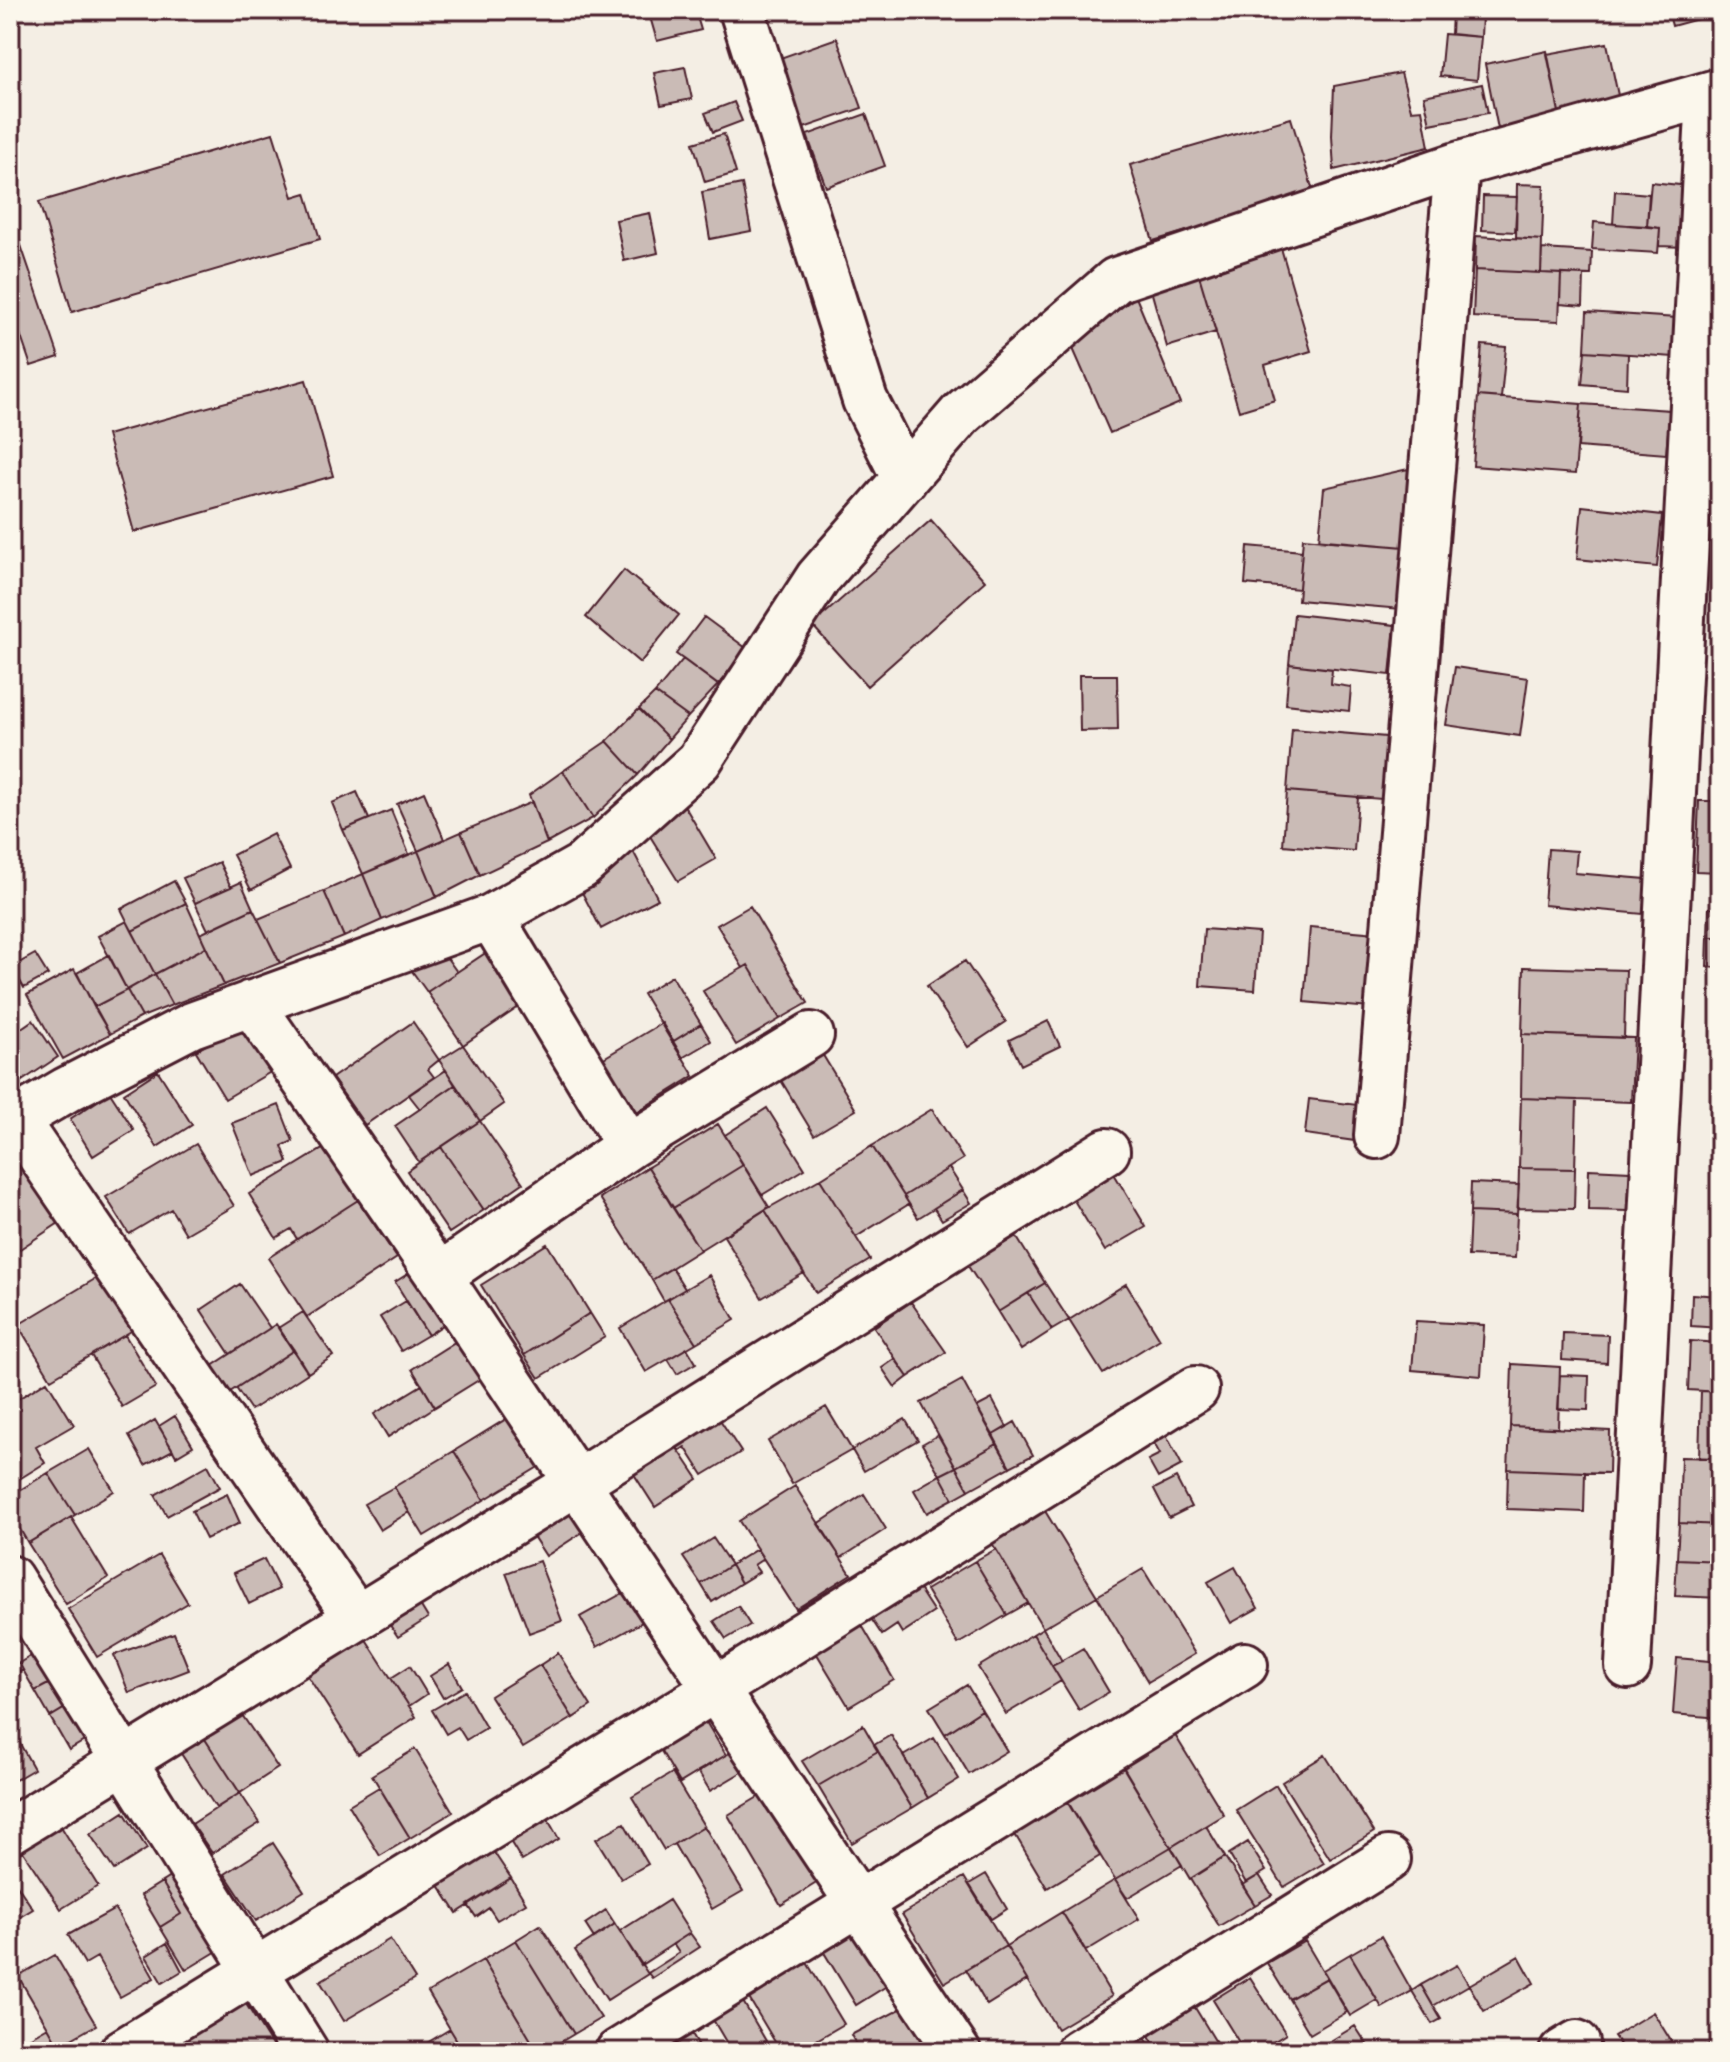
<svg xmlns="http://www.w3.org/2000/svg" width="1730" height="2062" font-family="Mynerve,sans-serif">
<rect width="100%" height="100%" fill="#f4eee4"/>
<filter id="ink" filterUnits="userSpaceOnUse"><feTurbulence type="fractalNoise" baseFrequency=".0125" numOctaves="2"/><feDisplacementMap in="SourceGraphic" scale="16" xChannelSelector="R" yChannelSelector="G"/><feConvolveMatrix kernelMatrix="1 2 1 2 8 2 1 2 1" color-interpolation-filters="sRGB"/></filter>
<g filter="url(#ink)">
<path fill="#cabbb6" stroke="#4a1f2b" stroke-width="2" d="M648,10h47l6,20 -44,11z
M1668,10h52v3l-48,13z
M1452,13l30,3 -1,21 -30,-3z
M1444,34l37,3 -4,43 -37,-4z
M837,38l25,70 -58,20 -24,-70z
M1607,43l13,62 -60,12 -13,-63z
M1547,51l13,66 -62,12 -13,-65z
M685,67l7,32 -31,6 -7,-32z
M1401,73l10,37 11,-1 7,38 -95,23 -2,-34 2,-50z
M1482,84l6,29 -58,11 -6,-28z
M734,102l8,19 -29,11 -8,-19z
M866,114l19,52 -59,21 -19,-52z
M1291,118l23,76 -161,47 -23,-76z
M273,133l20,64 13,-4 14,46 -248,73 -33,-110z
M724,134l12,39 -31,9 -12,-39z
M1651,182l38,4 -4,61 -26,-1 1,-18 -13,-2z
M742,184l9,47 -41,8 -8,-47z
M1517,184l27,1 -2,55 -26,-2z
M1615,191l34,3 -2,32 -34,-2z
M1483,196l34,1 -2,35 -33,-2z
M10,213l49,144 -28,9 -14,-41 -7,2z
M650,213l8,40 -34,8 -8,-41z
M1594,222l66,6 -2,25 -66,-4z
M1476,236l66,4 -1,33 -66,-3z
M1281,248l30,103 -46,14 10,35 -36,11 -41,-139z
M1542,249l50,3 -1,23 -50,-2z
M1475,270l86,4 -2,47 -86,-4z
M1198,272l18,60 -49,15 -16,-57z
M1561,274l23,1 -1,31 -23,-2z
M1136,297l44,106 -70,30 -39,-89z
M1587,312l90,6 -3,39 -89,-6z
M1482,345l24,2 -5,51 -23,-2z
M1585,351l43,3 -1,34 -45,-4z
M306,380l27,96 -199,56 -27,-97z
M1478,396l103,8 -6,70 -102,-8z
M1581,404l89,6 -4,44 -88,-7z
M1408,469l-4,78 -85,-7 5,-52z
M1582,506l80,9 -5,52 -80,-8z
M931,520l54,61 -118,105 -55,-61z
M1303,538l101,9 -3,62 -103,-9z
M1248,546l54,5 -3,38 -54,-5z
M624,570l55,45 -39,48 -54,-46z
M1294,614l101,11 -5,50 -101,-11z
M704,617l42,31 -28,37 -42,-31z
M683,659l35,26 -30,32 -33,-24z
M1289,664l43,5 -1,15 20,3 -2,24 -63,-7z
M1455,667l73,11 -8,58 -74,-11z
M1079,675h38l1,55 -38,1z
M655,693l33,24 -19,22 -30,-30z
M639,709l30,30 -31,36 -31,-34z
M1292,729l106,9 -5,62 -106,-9z
M607,741l31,34 -45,43 -30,-47z
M563,771l30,47 -46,25 -18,-48z
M1287,791l71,6 -4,54 -71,-6z
M357,792l12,27 -26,11 -11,-27z
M424,792l20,47 -26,12 -21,-47z
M1699,801h21v71l-24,-1z
M532,802l15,41 -67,32 -19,-43z
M684,805l32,54 -38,22 -33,-53z
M391,810l18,44 -46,20 -20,-44z
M461,832l19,43 -43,22 -19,-46z
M273,834l17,35 -39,21 -18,-35z
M1548,849l29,2 -2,22 71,6 -3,35 -99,-9z
M418,851l19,46 -55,23 -19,-46z
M633,851l25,48 -57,30 -25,-48z
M219,862l12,25 -36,16 -12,-25z
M363,874l19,46 -38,17 -20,-46z
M174,881l12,22 -54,28 -11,-22z
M241,882l12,27 -45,21 -13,-27z
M324,891l20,46 -64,26 -22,-44z
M186,903l20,44 -51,27 -23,-43z
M750,906l58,97 -28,16 -32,-54 -5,3 -26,-43z
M1709,908l11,1v28h-12z
M253,909l27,54 -56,22 -24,-51z
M127,921l28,53 -28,16 -29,-54z
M1310,927l66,6 -6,75 -66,-6z
M1204,929l55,4 -4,57 -55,-4z
M1708,937h12v31l-13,-1z
M206,947l18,38 -52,20 -17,-31z
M493,948l36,52 -66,45 -36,-53z
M442,951l15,21 -30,20 -15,-21z
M35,954l13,21 -24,13 -12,-21z
M109,955l18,35 -33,17 -17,-34z
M965,961l41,61 -38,25 -41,-61z
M748,965l32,54 -44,26 -33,-54z
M1524,967l102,3 -2,68 -102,-4z
M74,969l36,65 -47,25 -36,-64z
M155,974l17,31 -30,12 -15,-27z
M672,976l29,48 -29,18 -29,-48z
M127,990l15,27 -32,17 -16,-27z
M33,1020l25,37 -48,32v-53z
M1048,1021l12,25 -39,19 -12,-25z
M245,1022l29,48 -49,29 -29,-48z
M413,1022l26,38 -11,9 6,8 -69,48 -33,-47z
M662,1023l32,53 -59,37 -33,-54z
M701,1024l10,17 -29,17 -10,-16z
M1522,1034l112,4 -3,64 -110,-4z
M463,1045l41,59 -24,17 -41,-61z
M821,1052l35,58 -42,25 -35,-58z
M446,1070l9,15 -35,24 -11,-14z
M158,1071l34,54 -35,22 -33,-54z
M455,1085l25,36 -61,41 -24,-36z
M110,1093l24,37 -41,26 -23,-37z
M1521,1098l56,2 -2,69 -56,-1z
M1309,1099l57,7 -4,36 -57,-8z
M279,1105l14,36 -11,5 6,16 -35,14 -21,-53z
M767,1108l38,61 -43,26 -37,-60z
M932,1109l31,50 -59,37 -32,-50z
M480,1121l43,62 -39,27 -43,-63z
M718,1124l25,41 -70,43 -25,-41z
M10,1144l58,73 -51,34 -7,-10z
M196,1144l38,62 -48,28 -15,-25 -42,25 -23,-37z
M872,1146l37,58 -53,33 -36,-58z
M326,1147l32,53 -61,39 -6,-10 -15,9 -27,-44z
M441,1147l43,63 -35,23 -42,-62z
M743,1165l26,42 -69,43 -27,-42z
M648,1167l52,83 -48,30 -52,-82z
M949,1168l14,22 -45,28 -14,-22z
M1519,1168l56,1 -1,40 -56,-1z
M1589,1169l41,2 -1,40 -41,-1z
M1113,1172l33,55 -41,24 -33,-54z
M820,1179l50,81 -54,33 -51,-83z
M1471,1183l48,2 -2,29 -47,-2z
M963,1190l8,13 -29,17 -8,-12z
M358,1200l39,58 -90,59 -39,-59z
M765,1210l39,63 -42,25 -38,-62z
M1470,1212l47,2 -2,44 -47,-2z
M1016,1236l29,47 -47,29 -30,-46z
M547,1244l43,69 -66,42 -43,-70z
M422,1265l33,52 -27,18 -33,-53z
M672,1268l13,21 -21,12 -12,-21z
M105,1273l33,54 -87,52 -33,-54z
M709,1275l26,45 -39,23 -28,-44z
M1045,1283l24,37 -17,10 -24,-37z
M240,1284l30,44 -40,26 -29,-44z
M1126,1284l34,55 -57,35 -34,-54z
M1028,1293l24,37 -31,20 -23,-38z
M1692,1294l28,2v32l-29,-2z
M668,1299l28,44 -50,29 -26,-44z
M406,1301l22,34 -27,16 -21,-34z
M911,1302l35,50 -38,25 -34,-50z
M10,1312l8,13 -8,5z
M303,1312l30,44 -25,17 -30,-45z
M590,1313l15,24 -66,41 -15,-23z
M1416,1321l68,4 -3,51 -69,-6z
M276,1324l18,26 -67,44 -18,-26z
M1563,1333l45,2 -1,28 -45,-3z
M125,1335l31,52 -34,20 -31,-52z
M466,1335l24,38 -55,34 -23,-38z
M1690,1341l30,2v49l-32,-2z
M687,1348l9,15 -19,11 -9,-15z
M294,1350l14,23 -57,37 -15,-22z
M895,1359l13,18 -13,10 -13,-19z
M1512,1364l48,3 -2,61 -48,-2z
M1560,1375l29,1 -1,34 -30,-1z
M962,1380l35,64 -41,23 -35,-64z
M47,1381l27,44 -38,22 9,16 -24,15 -11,-17v-57z
M422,1385l13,22 -47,30 -14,-23z
M1701,1391l19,1v66h-21z
M992,1399l15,28 -14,8 -16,-28z
M826,1407l26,43 -60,34 -24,-43z
M519,1411l31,49 -66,40 -30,-49z
M715,1412l26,40 -38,23 -18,-28 -6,4 -7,-11z
M175,1416l18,30 -17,10 -17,-30z
M905,1419l13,21 -54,31 -12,-21z
M155,1420l18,30 -28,15 -16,-29z
M1015,1422l18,33 -23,12 -17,-32z
M1510,1426l100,5 -1,42 -101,-4z
M1164,1431l18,34 -24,13 -10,-18 12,-6 -9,-16z
M938,1435l18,32 -16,8 -18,-31z
M672,1440l26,39 -43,28 -25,-39z
M997,1444l13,23 -41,23 -13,-23z
M89,1449l25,42 -39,24 -27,-42z
M454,1451l30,49 -60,36 -30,-49z
M1681,1457l39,1v67l-41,-2z
M10,1461l11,17 -11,7z
M208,1465l12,22 -53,29 -12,-21z
M956,1467l13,23 -16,9 -13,-24z
M1508,1469l77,3 -1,40 -77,-3z
M48,1473l27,42 -47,28 -18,-31v-16z
M940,1475l13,24 -26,14 -13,-23z
M1176,1478l15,29 -22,11 -15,-29z
M795,1486l56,88 -55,35 -57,-88z
M394,1487l15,25 -29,18 -16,-26z
M227,1494l13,29 -34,16 -14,-28z
M864,1494l22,35 -45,29 -23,-34z
M579,1499l16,25 -49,32 -17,-26z
M1045,1511l52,85 -54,32 -51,-85z
M71,1517l37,61 -42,26 -38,-61z
M1679,1523l41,2v36l-43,-2z
M713,1538l18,27 -30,19 -18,-27z
M757,1549l6,10 -9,6 5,7 -18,11 -10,-18z
M996,1549l32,54 -21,12 -32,-54z
M159,1555l29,48 -91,54 -29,-48z
M264,1559l15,30 -30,15 -15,-31z
M1677,1559l43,2v37l-45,-2z
M539,1561l23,60 -33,12 -23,-60z
M975,1561l32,54 -49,29 -32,-54z
M731,1565l10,18 -29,19 -11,-18z
M1235,1567l23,41 -27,15 -23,-41z
M1143,1569l52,85 -47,28 -51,-86z
M915,1583l19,29 -32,21 -5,-8 -15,10 -14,-21z
M634,1587l17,30 -54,30 -17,-30z
M414,1595l14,23 -30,19 -15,-22z
M738,1606l12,19 -24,14 -12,-18z
M860,1622l34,58 -45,27 -35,-58z
M1043,1628l19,33 -10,5 -19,-32z
M360,1630l56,87 -58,37 -56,-87z
M174,1633l15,37 -60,23 -15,-38z
M1033,1634l28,47 -55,33 -28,-47z
M1083,1648l26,44 -30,18 -27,-44z
M41,1650l17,29 -23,12 -16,-28z
M558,1653l33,53 -18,12 -33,-53z
M1677,1658l43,4v56l-47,-4z
M19,1663l4,7 -13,7v-9z
M449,1664l13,23 -19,11 -13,-22z
M540,1665l33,53 -50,30 -33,-52z
M410,1666l17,28 -18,12 -18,-28z
M58,1679l14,25 -22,13 -15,-26z
M967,1685l15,25 -37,24 -16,-26z
M465,1691l21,37 -20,12 -8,-13 -12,7 -14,-24z
M72,1704l19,33 -22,13 -19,-33z
M982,1710l25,41 -38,23 -24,-40z
M240,1712l38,56 -38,25 -37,-57z
M703,1717l23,38 -46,28 -23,-39z
M863,1725l15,26 -60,35 -16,-25z
M10,1726l24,43 -24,14z
M1170,1727l54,88 -53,32 -53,-89z
M891,1735l37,63 -16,10 -38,-63z
M203,1736l37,57 -24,15 -36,-56z
M934,1738l25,41 -31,19 -25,-42z
M415,1749l38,63 -43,26 -38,-63z
M735,1750l12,19 -37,22 -12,-20z
M878,1751l34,57 -60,35 -34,-57z
M1325,1755l49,77 -44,27 -48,-77z
M1121,1764l50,83 -56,33 -50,-83z
M672,1773l32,53 -40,24 -32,-53z
M1276,1785l48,78 -40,24 -48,-77z
M379,1787l31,51 -30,18 -31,-51z
M1060,1790l40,66 -53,32 -40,-67z
M240,1793l20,30 -48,30 -20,-29z
M765,1793l53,89 -37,23 -53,-90z
M124,1812l23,37 -33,21 -24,-36z
M547,1818l12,21 -37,22 -12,-20z
M57,1820l41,66 -37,23 -43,-65z
M624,1823l24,41 -27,15 -25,-40z
M704,1826l39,65 -31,18 -38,-65z
M1206,1826l19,31 -35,22 -19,-32z
M1248,1842l18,29 -20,12 -17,-29z
M273,1843l31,48 -48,30 -31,-47z
M489,1845l22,33 -54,35 -22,-34z
M1171,1847l11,18 -55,33 -12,-18z
M1225,1857l30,48 -36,21 -29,-47z
M986,1874l21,35 -16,10 -22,-35z
M173,1875l46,75 -33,20 -26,-43 21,-13 -19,-32z
M1259,1875l13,20 -17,10 -13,-20z
M964,1877l42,69 -62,37 -42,-69z
M511,1878l15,25 -29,17 -8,-12 -13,9 -8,-12z
M13,1879l20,30 -23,14v-43z
M1115,1880l24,39 -53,32 -24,-39z
M162,1882l19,32 -21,13 -19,-32z
M669,1900l21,33 -49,32 -21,-34z
M115,1909l39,69 -34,19 -23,-40 -12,7 -17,-29z
M606,1910l9,14 -21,14 -9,-14z
M1062,1912l50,84 -55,33 -51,-83z
M854,1919l39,63 -37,23 -39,-64z
M615,1924l33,50 -41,26 -32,-50z
M540,1925l61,93 -27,16 -58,-94z
M690,1933l10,14 -48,31 -4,-5 31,-20 -6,-9z
M1381,1936l31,55 -30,17 -32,-54z
M390,1939l25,40 -71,42 -24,-40z
M516,1940l58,94 -30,18h-6l-55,-92z
M1305,1941l22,37 -38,21 -22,-36z
M167,1943l15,28 -20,12 -16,-27z
M1006,1946l21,34 -40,25 -21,-36z
M800,1951l44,73 -48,28h-15l-40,-67z
M1350,1954l27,46 -27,16 -27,-46z
M55,1955l41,70 -37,21 -41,-70z
M1519,1956l15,27 -50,28 -15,-26z
M483,1960l55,92h-74l-14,-23 -22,-37z
M1457,1965l12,20 -36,21 -12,-21z
M1250,1977l36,57 -29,18h-12l-32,-52z
M1327,1978l20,34 -37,22 -21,-35z
M1421,1985l20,34 -9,5 -20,-33z
M241,1996l35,56h-108l-5,-8z
M742,2000l24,41 -17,11h-17l-20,-34z
M908,2005l19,37 -18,10h-49l-9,-17z
M1194,2006l28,46h-63l-11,-18z
M1653,2012l18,29 -19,11h-27l-11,-16z
M1355,2026l13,20 -10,6h-37l-2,-4z
M48,2027l14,25h-34l-6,-10z
M450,2029l14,23h-52z
M689,2029l14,23h-52z
M1140,2030l14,22h-48z
M1720,2038v14h-25z
M1671,2041l6,11h-25z
M927,2042l5,10h-23z
M776,2043l5,9h-16l-1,-2z"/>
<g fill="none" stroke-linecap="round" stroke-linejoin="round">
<defs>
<path id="minor" d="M742,10l123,390 40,79
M491,917l138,229
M251,1003l188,273 519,776
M16,1120l340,497
M10,1123l56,-33 126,-65 299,-108 91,-51 117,-105 119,-183 143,-164 155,-134 341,-115 263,-74
M1377,1136l80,-971
M439,1276l190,-130 182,-111
M10,1578l296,474
M1628,1666l81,-1572
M10,1831l568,-349 529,-331
M122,2052l594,-363 480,-300
M618,2052l627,-387
M1078,2052l310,-193
M1562,2052l15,-9"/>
</defs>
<use href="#minor" stroke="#4a1f2b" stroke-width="50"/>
<use href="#minor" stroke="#fbf7ec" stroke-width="44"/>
</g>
</g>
<rect width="1730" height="2062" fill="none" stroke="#fbf7ec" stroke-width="40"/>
<rect x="20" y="20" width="1690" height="2022" fill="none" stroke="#4a1f2b" stroke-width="3" filter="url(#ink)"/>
</svg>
